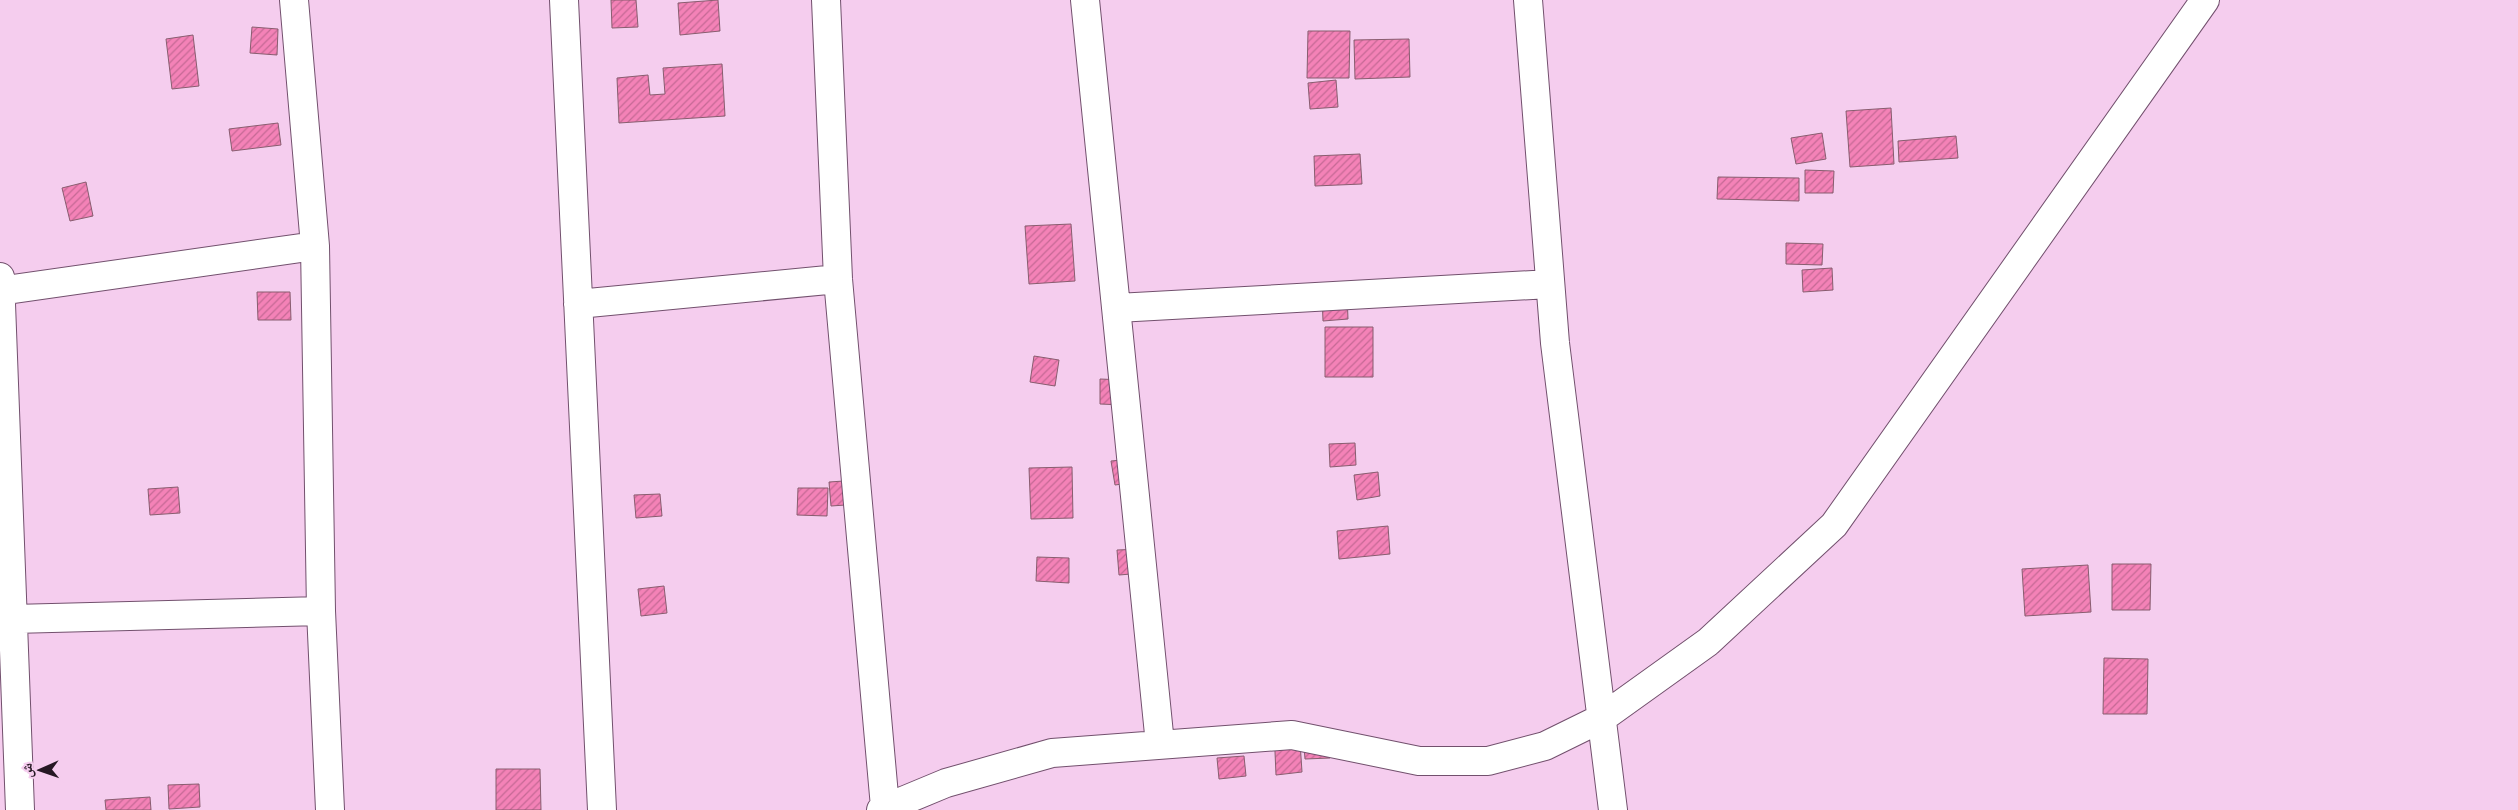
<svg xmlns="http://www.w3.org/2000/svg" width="2518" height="810" font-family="Barlow,'Noto Naskh Arabic',sans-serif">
<defs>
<pattern id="building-hatch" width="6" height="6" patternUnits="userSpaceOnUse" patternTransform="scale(1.25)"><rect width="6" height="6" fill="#f482b7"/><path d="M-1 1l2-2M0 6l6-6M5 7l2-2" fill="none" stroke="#c56995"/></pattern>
</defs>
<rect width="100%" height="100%" fill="#f5cdee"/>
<path fill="url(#building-hatch)" stroke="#885d6f" d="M611,0h25l2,27 -26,1z
M718,0l2,31 -40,4 -2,-32z
M252,27l26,2 -1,26 -27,-2z
M1308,31h42l-1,47h-42z
M193,35l6,51 -27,3 -6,-50z
M1409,39l1,38 -55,2 -1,-39z
M722,64l3,52 -106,7 -2,-45 31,-3 2,20 15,-1 -2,-26z
M1336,80l2,27 -28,2 -2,-26z
M1891,108l3,56 -44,3 -4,-56z
M278,123l3,22 -49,6 -3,-22z
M1822,133l4,26 -30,5 -5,-26z
M1956,136l2,22 -59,4 -1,-21z
M1360,154l2,30 -47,2 -1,-30z
M1805,170l29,1 -1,22h-28z
M1718,177l81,1v23l-82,-2z
M86,182l7,34 -23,5 -8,-33z
M1071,224l4,57 -46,3 -4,-58z
M1786,243l37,1 -1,21 -36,-1z
M1832,268l1,22 -30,2 -1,-22z
M257,292h33l1,28h-33z
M1347,295l1,24 -25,2 -1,-25z
M1325,327h48v50h-48z
M1034,356l25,4 -4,26 -25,-4z
M1100,379l24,1v25l-24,-1z
M1355,443l1,22 -26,2 -1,-23z
M1132,459l4,23 -21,3 -4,-24z
M1072,467l1,51 -42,1 -2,-51z
M1378,472l2,24 -23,4 -3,-25z
M859,480l1,24 -29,2 -2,-24z
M178,487l2,26 -30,2 -2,-26z
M798,488h30l-1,28 -30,-1z
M660,494l2,22 -26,2 -2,-23z
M1388,526l2,28 -51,5 -2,-28z
M1142,549l1,24 -24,2 -2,-25z
M1037,557l32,1v25l-33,-2z
M2112,564h39l-1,46h-38z
M2088,565l3,47 -66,4 -3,-47z
M664,586l3,27 -26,3 -3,-27z
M2104,658l44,1 -1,55h-44z
M1299,727l3,45 -26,3 -2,-46z
M1329,732l1,26 -25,1 -2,-25z
M1244,756l2,20 -27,3 -2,-21z
M496,769h44l1,41h-45z
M199,784l1,23 -31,2 -1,-24z
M150,797l1,13h-45l-1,-10z"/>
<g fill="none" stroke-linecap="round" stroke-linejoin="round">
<defs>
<path id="street" d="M294,0l21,246 6,365 9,199
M564,0l38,810
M826,0l12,279 47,528
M1085,0l75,744
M1528,0l27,343 58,467
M0,277l20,533
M0,291l315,-45
M578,304l260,-25
M1117,308l433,-24
M13,619l308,-8
M881,810l65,-27 106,-30 240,-18 127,26h69l57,-15 57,-28 106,-76 126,-117 371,-525"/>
</defs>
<use href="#street" stroke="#72506d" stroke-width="30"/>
<use href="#street" stroke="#fff" stroke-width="28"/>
</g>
<g transform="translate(40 770) rotate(268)" stroke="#f5cdee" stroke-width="4" paint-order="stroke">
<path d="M0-4L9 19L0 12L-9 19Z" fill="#261824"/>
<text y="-8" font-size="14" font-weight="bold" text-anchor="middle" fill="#261824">ش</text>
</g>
</svg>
